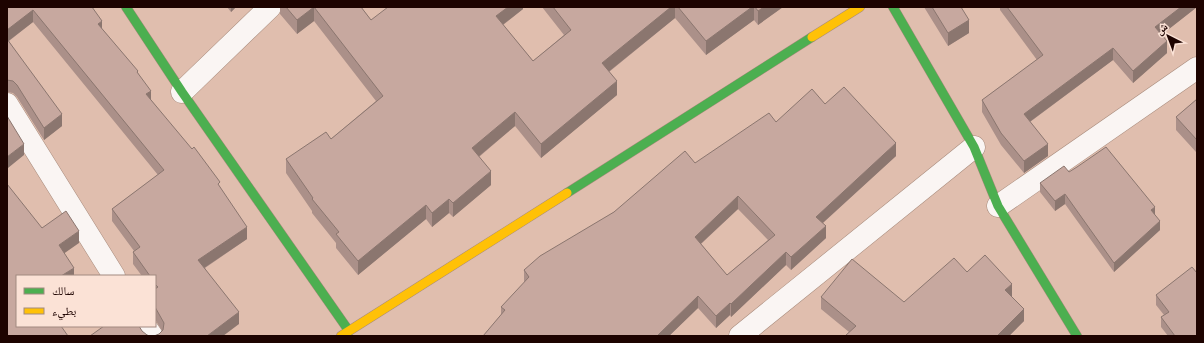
<svg xmlns="http://www.w3.org/2000/svg" width="1204" height="343" font-family="'PT Sans Narrow','Noto Naskh Arabic',sans-serif">
<rect width="100%" height="100%" fill="#e0beae"/>
<g fill="none" stroke-linecap="round" stroke-linejoin="round">
<defs>
<path id="street" d="M182,92l88,-85
M7,104l107,172
M998,206l199,-138
M145,326l7,10
M740,336l234,-189"/>
<path id="fast" d="M126,7l56,85 167,239
M893,7l81,140 24,59 79,130
M567,193l245,-156"/>
<path id="slow" d="M812,37l48,-30
M341,336l226,-143"/>
</defs>
<use href="#street" stroke="#a88b7c" stroke-width="23"/>
<use href="#fast" stroke="#a88b7c" stroke-width="10"/>
<use href="#slow" stroke="#a88b7c" stroke-width="10"/>
<use href="#street" stroke="#faf5f3" stroke-width="22"/>
<use href="#fast" stroke="#4caf50" stroke-width="9"/>
<use href="#slow" stroke="#ffc107" stroke-width="9"/>
</g>
<path fill="#ab9089" fill-rule="evenodd" d="M7,7h85l10,22 36,44 13,27 69,87 27,52 -42,29 34,56 -80,10 3,-3 -7,-12v-43h-13l-9,-12v-12l1,-1 -22,-30v-12l46,-34 -125,-153 -24,19 53,85 -18,14 -27,-43 -4,-4 -6,-1z
M227,7h9l-5,5z
M280,7h81l10,13 152,-13v2l-20,16 30,36 31,-26 -22,-28h241l-25,18 -4,-5 -48,35 -31,-37 -66,54 8,23 -76,63 -26,-32 -36,31 12,28 -38,32 -4,-4 -17,14 -6,-8 -68,56 -22,-27v-5l-24,-30v-2l-26,-38v-14l45,-20 45,-38 -62,-80 -17,13 -17,-20z
M924,7h37l8,26 -21,13z
M1000,7h197l-36,28 6,18 -34,30 -20,-23 -83,62 18,34 -24,17 -23,-28 -19,-33v-12l55,-40 -37,-50z
M1197,99v58h-1v-5l-20,-22v-13z
M825,104l71,52 -73,67 3,15 -35,32 -5,-5 -55,52 -1,-2 -14,13 -18,-20 -29,28h-186l18,-21v-8l23,-24v-13l90,-58 81,-49 81,-41zM738,209l30,31 -41,35 -26,-31z
M1069,172l86,43 5,15 -46,42 -49,-68 -10,7 -15,-19v-9z
M967,272l45,24 -1,1 13,24 -15,15h-164l4,-4 -28,-23v-12l83,5z
M1156,295l41,41h-29l-7,-9v-10l3,-2 -8,-10z"/>
<path fill="#8b766f" d="M231,7h5l-5,5z
M314,7v14l-17,13v-14z
M508,7h15v2l-27,21v-14z
M671,7h4v11l-73,59v-14z
M752,7h2v13l-48,35v-14z
M764,7h19l-25,18v-14z
M1181,7h16l-42,33v-13z
M33,10v12l-26,20v-12z
M969,20v13l-21,13v-13z
M102,21v12l-4,-9z
M1167,41v12l-34,30v-12z
M1113,48v12l-89,66v-12z
M617,81v14l-76,63v-14z
M151,91v12l-5,-9z
M515,112v14l-43,36v-14z
M62,114v12l-18,14v-12z
M896,143v13l-80,73v-12z
M24,144v11l-16,13v10l-1,1v-22z
M1048,144v12l-24,17v-12z
M491,171v14l-38,32v-14z
M1065,194v10l-10,7v-10z
M738,196v13l-43,40v-12z
M449,199v14l-17,14v-14z
M426,205v14l-68,56v-14z
M1155,207v10l-4,-7z
M1160,221v9l-46,42v-9z
M826,226v12l-35,32v-13z
M247,227v12l-49,33v-12z
M79,231v12l-20,14v-12z
M786,252v13l-55,52v-13z
M74,268v8h-13z
M1012,284v12l-7,6v-12z
M698,296v12l-29,28h-12z
M730,303v12l-14,13v-12z
M1024,309v12l-15,15h-12z
M239,312v12l-16,12h-16z"/>
<path fill="#c7a89f" stroke="#8b766f" fill-rule="evenodd" d="M7,7h85l10,14 -4,3 40,47 -1,1 14,19 -5,3 46,55 2,-2 26,35 -2,2 29,43 -49,33 41,52 -32,24h-53l5,-2 4,-4 1,-7 -9,-16v-18l3,-2 -3,-3v-8h-5l-17,-24 7,-5 -28,-38 52,-39 -131,-160 -26,20z
M286,7h75l10,13 17,-13h120l-12,9 37,45 38,-31 -18,-23h118l-69,56 15,18 -76,63 -26,-32 -43,36 19,23 -38,32 -4,-4 -17,14 -6,-8 -68,56 -22,-27 3,-2 -27,-33 1,-1 -27,-39 40,-27 5,7 52,-43 -69,-89 -17,13z
M678,7h74l-46,34z
M755,7h9l-6,4z
M932,7h29l8,13 -21,13z
M1007,7h174l-26,20 12,14 -34,30 -20,-23 -89,66 24,30 -24,17 -23,-28 -19,-33 61,-45z
M7,39l55,75 -18,14 -27,-43 -4,-4 -6,-1z
M844,87l52,56 -80,74 10,9 -35,31 -5,-5 -55,52 -1,-1 -14,13 -18,-20 -41,40h-174l22,-26 -4,-3 28,-30 -5,-7 16,-14 74,-44 71,-61 10,12 74,-50 7,9 36,-33 13,15zM738,196l37,39 -48,40 -32,-38z
M1197,99v41l-21,-23z
M7,116l17,28 -17,13z
M1106,147l49,60 -4,3 9,11 -46,42 -49,-69 -10,7 -15,-18 24,-17 5,6 8,-5z
M7,184l35,44 24,-17 13,20 -20,14 15,23 -13,8h-44v50h44l7,10h-61z
M985,255l27,29 -7,6 19,19 -27,27h-152l11,-10 -35,-29 31,-38 52,43 50,-44 13,14z
M1192,267l5,6v63h-22l-14,-19 8,-5 -13,-17z
M104,326h35l3,5 5,4 3,1h-60z"/>
<rect width="1204" height="343" fill="none" stroke="#1d0300" stroke-width="16"/>
<rect x="16" y="275" width="140" height="52" fill="#fbe2d6" stroke="#a28980"/>
<rect x="24" y="288" width="20" height="6" fill="#4caf50" stroke="#a28980"/>
<text x="52" y="295" font-size="12" fill="#1d0300">سالك</text>
<rect x="24" y="308" width="20" height="6" fill="#ffc107" stroke="#a28980"/>
<text x="52" y="315" font-size="12" fill="#1d0300">بطيء</text>
<g transform="translate(1168 36) rotate(318)" stroke="#fbe2d6" stroke-width="3" paint-order="stroke">
<path d="M0-3L7 15L0 10L-7 15Z" fill="#1d0300"/>
<text y="-6" font-size="11" font-weight="bold" text-anchor="middle" fill="#1d0300">ش</text>
</g>
</svg>
